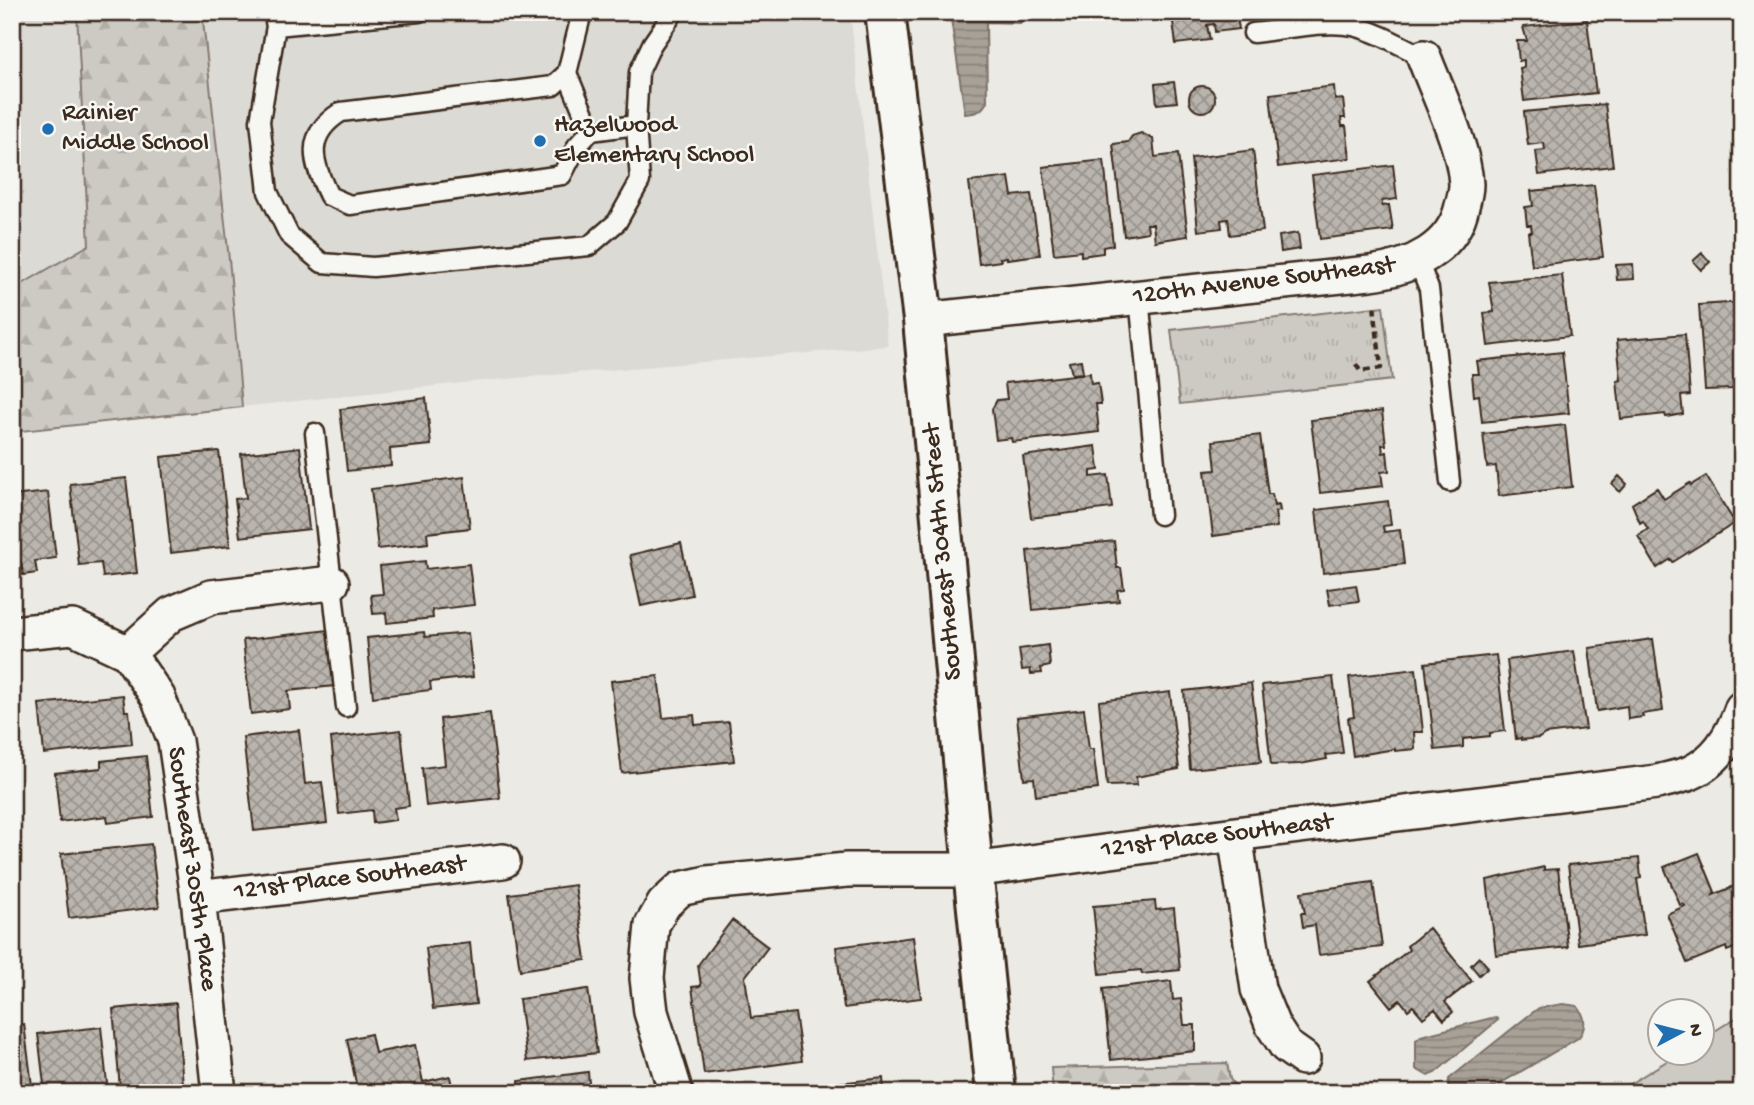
<svg xmlns="http://www.w3.org/2000/svg" width="1754" height="1105" font-family="'Gochi Hand',sans-serif">
<defs>
<pattern id="forest-firs" width="22" height="20" patternUnits="userSpaceOnUse" patternTransform="scale(1.75)"><rect width="22" height="20" fill="#cdcac4"/><path d="M5 1l3.5 6h-7zM16 11l3.5 6h-7z" fill="#b1aea8"/></pattern>
<pattern id="park-tufts" width="24" height="20" patternUnits="userSpaceOnUse" patternTransform="scale(1.75)"><rect width="24" height="20" fill="#cdcac4"/><path d="M3 7l-1-3M5 7V3M7 7l1-3M15 17l-1-3M17 17v-4M19 17l1-3" fill="none" stroke="#b1aea8"/></pattern>
<pattern id="water-rules" width="6" height="5" patternUnits="userSpaceOnUse" patternTransform="scale(1.75)"><rect width="6" height="5" fill="#a8a198"/><path d="M0 2.5h6" fill="none" stroke="#8a837b"/></pattern>
<pattern id="building-cross-hatch" width="8" height="8" patternUnits="userSpaceOnUse" patternTransform="scale(1.75)"><rect width="8" height="8" fill="#bab4ae"/><path d="M0 0l8 8M0 8l8-8" fill="none" stroke="#98938d"/></pattern>
</defs>
<rect width="100%" height="100%" fill="#ebeae5"/>
<filter id="ink" filterUnits="userSpaceOnUse"><feTurbulence type="fractalNoise" baseFrequency=".0143" numOctaves="2"/><feDisplacementMap in="SourceGraphic" scale="14" xChannelSelector="R" yChannelSelector="G"/><feConvolveMatrix kernelMatrix="1 2 1 2 8 2 1 2 1" color-interpolation-filters="sRGB"/></filter>
<g filter="url(#ink)">
<path fill="#dcdad4" d="M12,12h65l12,233 -77,45z
M202,12h648l38,334 -417,36 -229,25 -12,-138z"/>
<path fill="#cdcac4" stroke="#847a71" stroke-width="2" d="M1742,1014v79h-127l65,-40 22,-1v-13z"/>
<path fill="url(#forest-firs)" stroke="#847a71" stroke-width="2" d="M77,12h125l28,257 12,138 -230,25v-142l77,-45z
M1227,1063l3,16 10,14h-187l-2,-25z"/>
<path fill="url(#park-tufts)" stroke="#847a71" stroke-width="2" d="M1383,306l9,74 -212,24 -9,-74z"/>
<path fill="url(#water-rules)" stroke="#7c7167" stroke-width="2" d="M950,12h75l-4,11 -35,-1 1,79c-5,11 -11,12 -22,13z
M1563,1004l14,2c9,10 10,22 1,32l-94,55h-33l-3,-5 1,-9 79,-63 11,-8z
M1495,1017l3,3 -63,53 -7,3 -12,-7v-29l5,-4z"/>
<path fill="url(#building-cross-hatch)" stroke="#3b2a1e" stroke-width="2" d="M1174,12h62l3,17 -24,3 -1,-8 -7,1 3,15 -34,4 -4,-29h2z
M1587,20l9,73 -72,8 -4,-33 4,-1v-7l-5,1 -2,-20h10l-4,-14z
M1174,82l3,20 -20,2 -2,-20z
M1189 99a13 13 0 1 1 26 0a13 13 0 1 1-26 0Z
M1334,86l1,14 8,-1 2,19h-4l1,8h4l4,32 -72,9 -8,-73z
M1605,104l8,62 -74,9 -3,-24 9,-1 -1,-7 -16,2 -4,-33z
M1141,133l12,6 2,18 23,-3 10,82 -33,5 -2,-17h-6l1,8 -24,4 -11,-92 15,-2 4,-6z
M1253,150l10,81 -33,4 -2,-16 -7,1 1,8 -24,3 -7,-73z
M1104,160l9,85 -10,2v6l-22,3v-5l-27,3 -11,-87z
M1393,165l4,34 -15,2v5l7,-1 4,25 -73,9 -8,-64z
M1009,177l3,19 19,-2 9,61 -33,4v-2l-7,1 1,3 -22,3 -10,-82z
M1594,185l9,72 -71,9 -4,-34h4l-1,-7h-4l-2,-18 8,-1 -2,-15z
M1298,233l2,16 -19,3 -2,-16z
M1702,253l8,9 -9,8 -8,-9z
M1633,264l1,15 -17,1 -1,-15z
M1562,275l8,61 -82,10 -4,-33 10,-1 -5,-30z
M1742,302v79l-9,1 1,7 -29,1 -6,-85z
M1685,334l5,61 -9,1 2,18 -17,3 -1,-3 -44,5 -4,-38 4,-1 -4,-40z
M1562,352l7,61 -87,9 -3,-27 -5,1 -2,-22h7l-2,-13z
M1081,360l2,13 -11,1 -3,-12z
M1090,373l1,11 7,-1 3,21h-5l3,28 -87,10 -1,-4 -15,2 -4,-31 5,-9 10,-1 -2,-16z
M426,398l5,47 -41,4 1,17 -44,5 -7,-62z
M1382,411l4,34h-4l1,8 4,-1 2,19 -8,1 2,14 -63,7 -9,-73z
M1565,425l7,62 -73,9 -3,-30 -9,1 -4,-33z
M1260,435l8,59h4l2,12 5,-1 1,6 -5,1 2,15 -64,9 -8,-65 11,-1 -3,-29z
M1096,446l3,24 -8,1v6l17,-2 4,33 -81,10 -8,-62z
M300,447l9,82 -69,8 -5,-38 11,-1 -5,-44z
M219,451l11,95 -59,7 -10,-96z
M1619,476l8,8 -7,8 -8,-8z
M1706,476l29,47 -62,39 -2,-3 -14,9 -19,-32 10,-7 -5,-8 -3,2 -8,-19 25,-16 7,11 26,-16 1,2z
M464,477l6,51 -43,5 1,10 -50,6 -7,-60z
M126,478l11,95 -34,4 -2,-14 -22,2 -9,-81z
M48,492l8,66 -21,3 2,12 -14,2 -2,-13 -9,1v-67z
M1388,501l3,24 -8,1 1,6 16,-2 4,34 -81,9 -7,-63z
M1114,541l3,27h4l3,21 -7,1 2,11 -86,9 -6,-59z
M681,543l11,52 -51,11 -11,-51z
M425,561l1,8 43,-5 5,41 -42,5 1,8 -46,5 -1,-10 -13,1 -2,-19 12,-1 -3,-28z
M1356,585l3,16 -29,4 -3,-16z
M328,630l6,56 -46,5 2,18 -39,5 -8,-74z
M424,632l1,5 43,-4 5,44 -43,5 1,8 -58,7 -6,-59z
M1653,639l10,72 -21,3 1,3 -15,2 -1,-13 -30,5 -8,-63z
M1048,645l2,21 -9,2 1,5 -11,1 -1,-5 -8,1 -3,-21z
M1574,651l12,78 -41,5 -6,4 -18,2v-2l-5,1 -9,-79z
M1496,655l9,76 -15,2v3l-27,3v8l-28,3 -10,-87z
M1416,669l7,63h-9l1,17 -20,2v-2l-42,7 -5,-38 6,-1 -5,-40z
M658,676l5,42 31,-3 1,10 34,-3 5,39 -112,12 -11,-92z
M1333,677l10,76 -17,2 1,4 -27,5 -29,1 -9,-80z
M1251,683l10,79 -71,7 -6,-78z
M1170,692l9,77 -43,8 1,8 -30,1 -8,-85z
M123,695l2,16h4l3,33 -88,10 -5,-50z
M1084,709l5,40h4l5,40 -62,7 -2,-18 -10,1 -7,-62z
M490,713l10,85 -74,8 -4,-38 23,-3 -5,-46z
M299,730l6,54 17,-2 5,41 -73,8 -11,-94z
M401,730l8,76 -15,2 2,12 -23,3 -1,-13 -33,4 -8,-76z
M146,756l7,61 -45,6 -1,-7 -47,6 -5,-49 46,-5v-7z
M151,844l8,63 -90,11 -8,-64z
M1699,853l16,39 -2,3 29,-12v62l-15,6 -1,-4 -39,16 -20,-49 18,-8 -2,-2 -3,1 -16,-38z
M1639,858l2,20 -4,1 8,56 -67,9 -10,-79z
M1544,867v3l14,-1 10,78 -72,8 -9,-75z
M1373,882l9,65 -63,8 -4,-30 -12,2 -2,-14h4l-4,-21z
M575,885l11,75 -66,10 -11,-76z
M1155,901l1,9 18,-2 6,62 -38,4 -1,-4 -41,4 -7,-68z
M732,920l36,27 -23,30 6,41 44,-5 7,48 -98,13 -12,-87 9,-1 -3,-21z
M1429,928l43,53 -27,21 8,10 -9,8 -9,-11 -12,9 -10,-12 -5,4 -8,-10 -9,7 -21,-26 39,-31 -2,-4z
M913,937l8,61 -77,10 -8,-61z
M470,943l6,61 -43,5 -7,-61z
M1479,957l9,10 -9,8 -8,-10z
M1171,981l2,19 8,-1 3,26h11v26l-84,9 -8,-71z
M588,989l9,64 -70,8 -8,-62z
M176,1003l7,81 -63,5 -7,-80z
M24,1024l9,69h-21v-67z
M101,1027l7,66h-63l-7,-59z
M371,1034l4,19 40,-8 8,37 27,-6 3,17h-95l-11,-54z
M588,1072l2,21h-69l-2,-12z
M883,1078l1,13 17,-2 1,4h-89l-1,-7z"/>
<g fill="none" stroke-linecap="round" stroke-linejoin="round">
<defs>
<path id="lane" d="M273,12l3,14 -16,95 8,71 21,43 33,28 51,4 216,-21 28,-24 23,-41 -4,-56 3,-53 13,-28 22,-32
M582,12l-15,61 -14,13 -212,26c-37,23 -29,50 -12,84l21,9 212,-30 15,-29 14,-15 45,-6
M276,26l143,-14
M1253,33c29,-3 72,-13 100,-7 25,6 48,20 71,31
M567,73l24,58
M1418,261l11,28 21,193
M1139,297l21,218
M315,433l31,274"/>
<path id="street" d="M923,320l447,-47c41,-5 83,-24 92,-67 2,-7 4,-15 4,-22 -2,-38 -28,-90 -42,-127
M12,633l61,-6 55,26 30,44 17,44 23,157 21,195
M128,653l43,-39 40,-17 121,-14
M1235,834l23,155 15,37 13,20 17,12
M198,898l305,-37
M676,1093l-25,-81 -4,-34 5,-53 12,-21 16,-15 27,-6 140,-13h126l262,-36 422,-52c11,-3 23,-5 33,-9 27,-12 43,-39 52,-65"/>
<path id="secondary" d="M885,12l38,308 50,550 23,223"/>
</defs>
<use href="#lane" stroke="#3b2a1e" stroke-width="23"/>
<use href="#street" stroke="#3b2a1e" stroke-width="38"/>
<use href="#secondary" stroke="#3b2a1e" stroke-width="44"/>
<path stroke="#3b2a1e" stroke-width="4.5" stroke-dasharray="7 5" stroke-linecap="butt" d="M1356,364l4,7 21,-3 -7,-63"/>
<use href="#lane" stroke="#f6f6f2" stroke-width="18"/>
<use href="#street" stroke="#f6f6f2" stroke-width="33"/>
<use href="#secondary" stroke="#f6f6f2" stroke-width="38"/>
</g>
</g>
<g fill="#1f6fb2" stroke="#f6f6f2" stroke-width="2.5">
<circle cx="48" cy="129" r="7"/>
<circle cx="540" cy="141" r="7"/>
</g>
<g text-anchor="middle" dominant-baseline="central" stroke-width="5" stroke-linejoin="round" paint-order="stroke">
<g font-size="26" fill="#3b2a1e" stroke="#f6f6f2" text-anchor="start">
<text x="62" y="114">Rainier<tspan x="62" dy="30">Middle School</tspan></text>
<text x="554" y="126">Hazelwood<tspan x="554" dy="30">Elementary School</tspan></text>
</g>
<g font-size="26" fill="#3b2a1e" stroke="#f6f6f2">
<text transform="translate(1264 282) rotate(-7)">120th Avenue Southeast</text>
<text transform="translate(944 552) rotate(-95)">Southeast 304th Street</text>
<text transform="translate(1217 837) rotate(-7)">121st Place Southeast</text>
<text transform="translate(191 869) rotate(82)">Southeast 305th Place</text>
<text transform="translate(350 879) rotate(-7)">121st Place Southeast</text>
</g>
</g>
<rect width="1754" height="1105" fill="none" stroke="#f6f6f2" stroke-width="42"/>
<rect x="21" y="21" width="1712" height="1063" fill="none" stroke="#3b2a1e" stroke-width="2.5" filter="url(#ink)"/>
<g transform="translate(1681 1032) rotate(83)"><circle r="33" fill="#f6f6f2" stroke="#aba49d" stroke-width="2"/>
<path d="M0-5L12 26L0 18L-12 26Z" fill="#1f6fb2"/>
<text y="-10" font-size="19" font-weight="bold" text-anchor="middle" fill="#3b2a1e">N</text>
</g>
</svg>
